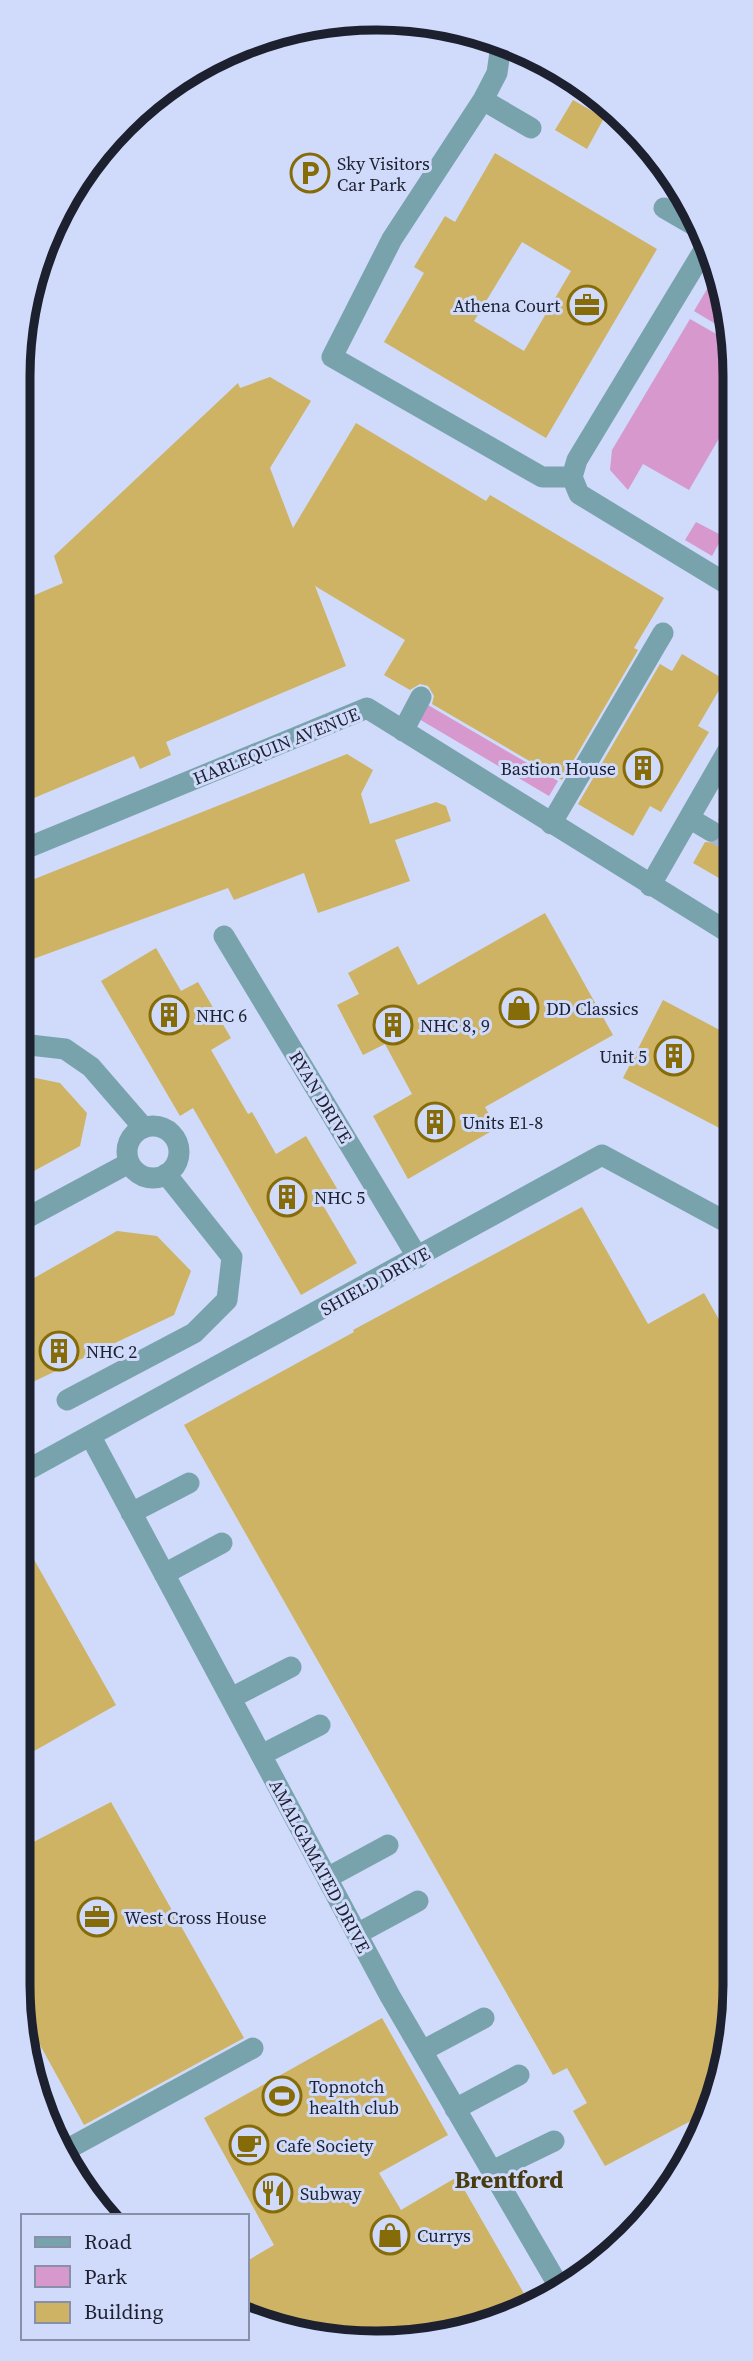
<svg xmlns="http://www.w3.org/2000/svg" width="753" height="2361" font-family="'Source Serif 4',serif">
<rect width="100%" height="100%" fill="#d0dafa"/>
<path fill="#d698cd" d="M716,274l16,55v5l-38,-23z
M690,319l42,24v73l-43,74 -46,-26 -15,26 -18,-20 2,-20z
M696,522l27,14 -11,20 -27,-16z
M428,705l130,76 -9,15 -130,-77z"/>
<path fill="#cdb363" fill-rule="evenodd" d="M573,100l31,18 -17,31 -32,-19z
M495,153l162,96 -111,189 -162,-96 40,-69 -10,-6 31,-51 10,6zM522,242l49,29 -47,80 -50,-30z
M270,377l41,24 -41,67 23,60 63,-105 130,78 4,-6 174,103 -30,50 4,2 -76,130 -130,-76 2,-8 -6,-10 -8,-2 -10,6 -26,-15 21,-35 -90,-54 31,80 -180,76 5,13 -31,14 -6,-13 -112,47 1,-203 40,-17 -9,-27 184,-173 2,5z
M682,654l43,26 -27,46 11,6 -48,80 -11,-6 -17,30 -55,-32 82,-140 12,7z
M347,754l26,16 -12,24 9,30 66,-22 10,4 5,15 -56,19 15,41 -92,32 -14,-40 -70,27 -6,-12 -206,75v-79z
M731,797v88l-38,-22 12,-21 12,1 6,-6v-12l-5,-5z
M545,913l68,122 -128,72 12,21 -89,51 -35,-63 39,-22 -27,-50 -22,11 -26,-50 22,-11 -11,-21 50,-27 20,39z
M156,948l25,43 17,-9 33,56 -20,12 37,64 4,-2 24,42 30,-18 33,56 -18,10 36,61 -56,32 -108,-187 -13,8 -79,-135z
M663,1000l68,36v98l-108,-56z
M21,1075l39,8 27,30 -7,33 -59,32z
M582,1207l66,117 56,-31 26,46 -1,716 -25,59 -99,52 -32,-55 14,-8 -20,-35 -14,7 -369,-650 170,-93 -1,-2z
M117,1231l40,5 34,35 -17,44 -154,73v-102z
M19,1533l97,172 -98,55z
M111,1802l133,236 -160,87 -61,-111 -5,-30v-134z
M382,2018l66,117 -69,38 22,37 56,-33 73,127 -61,27 -139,9 -83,-25v-54l27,-16 -70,-127z"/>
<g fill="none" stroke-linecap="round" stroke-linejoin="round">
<path stroke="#acb5d1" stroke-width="21" stroke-dasharray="21 10" stroke-linecap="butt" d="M711,831l20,11"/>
<path stroke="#79a3ac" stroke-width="21" d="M422,24l33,4
M501,45l-4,28 -14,27 48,28
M551,64l19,13
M483,100l-91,139 -60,118 210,120h30
M664,208l38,22
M707,245l-130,215 -5,17 7,17 153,93
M403,731l18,-34
M689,818l22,13
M551,824l112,-191
M22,850l345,-142 364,226
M650,886l81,-141
M224,936l194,322
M21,1044l44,5 26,18 52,60
M127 1152a26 26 0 1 1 52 0a26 26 0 1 1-52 0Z
M21,1221l108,-58
M67,1400l127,-67 33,-33 5,-43 -66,-83
M91,1437l299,559 171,294
M20,1474l582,-319 128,69
M131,1513l58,-30
M164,1574l58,-31
M231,1698l60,-31
M261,1755l59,-30
M327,1878l61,-33
M357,1934l61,-33
M422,2051l62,-33
M455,2109l64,-34
M42,2110l24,45
M64,2151l189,-103
M492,2171l62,-30"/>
</g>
<defs>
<symbol id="parking-ring" viewBox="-11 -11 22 22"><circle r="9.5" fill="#d0dafa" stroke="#866c09" stroke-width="1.5"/><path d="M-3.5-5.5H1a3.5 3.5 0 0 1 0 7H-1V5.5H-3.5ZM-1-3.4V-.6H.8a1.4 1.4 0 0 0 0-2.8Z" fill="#866c09"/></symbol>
<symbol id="office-ring" viewBox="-11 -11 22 22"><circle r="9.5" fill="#d0dafa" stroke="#866c09" stroke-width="1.5"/><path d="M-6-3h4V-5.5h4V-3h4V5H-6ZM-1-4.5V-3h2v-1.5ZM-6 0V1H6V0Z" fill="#866c09"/></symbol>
<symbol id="building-ring" viewBox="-11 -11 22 22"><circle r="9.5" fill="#d0dafa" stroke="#866c09" stroke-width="1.5"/><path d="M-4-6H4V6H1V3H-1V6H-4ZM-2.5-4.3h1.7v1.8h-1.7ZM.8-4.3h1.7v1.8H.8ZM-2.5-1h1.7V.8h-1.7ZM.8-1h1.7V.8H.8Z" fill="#866c09"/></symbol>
<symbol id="shop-ring" viewBox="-11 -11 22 22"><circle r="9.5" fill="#d0dafa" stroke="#866c09" stroke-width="1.5"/><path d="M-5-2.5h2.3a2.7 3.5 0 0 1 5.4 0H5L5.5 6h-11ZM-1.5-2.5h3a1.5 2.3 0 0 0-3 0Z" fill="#866c09"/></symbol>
<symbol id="stadium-ring" viewBox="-11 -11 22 22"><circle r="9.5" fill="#d0dafa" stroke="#866c09" stroke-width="1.5"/><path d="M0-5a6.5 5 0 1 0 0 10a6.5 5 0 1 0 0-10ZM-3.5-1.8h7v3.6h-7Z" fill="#866c09"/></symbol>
<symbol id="cafe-ring" viewBox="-11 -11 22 22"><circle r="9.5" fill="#d0dafa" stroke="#866c09" stroke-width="1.5"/><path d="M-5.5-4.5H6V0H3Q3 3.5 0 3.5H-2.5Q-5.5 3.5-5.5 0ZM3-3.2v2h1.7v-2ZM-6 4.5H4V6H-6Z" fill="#866c09"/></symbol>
<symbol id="restaurant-ring" viewBox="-11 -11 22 22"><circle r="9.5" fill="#d0dafa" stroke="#866c09" stroke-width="1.5"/><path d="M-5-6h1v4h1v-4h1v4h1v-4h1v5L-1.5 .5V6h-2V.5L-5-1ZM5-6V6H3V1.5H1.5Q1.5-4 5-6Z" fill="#866c09"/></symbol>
</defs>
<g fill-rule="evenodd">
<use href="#parking-ring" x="288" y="151" width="44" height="44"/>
<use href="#office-ring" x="565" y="283" width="44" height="44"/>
<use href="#building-ring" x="621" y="746" width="44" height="44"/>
<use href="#shop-ring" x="497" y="986" width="44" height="44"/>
<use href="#building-ring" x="147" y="993" width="44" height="44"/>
<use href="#building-ring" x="371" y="1003" width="44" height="44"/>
<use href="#building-ring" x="652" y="1034" width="44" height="44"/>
<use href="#building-ring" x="413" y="1100" width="44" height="44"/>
<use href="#building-ring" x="265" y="1175" width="44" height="44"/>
<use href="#building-ring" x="37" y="1329" width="44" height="44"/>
<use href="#office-ring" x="75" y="1895" width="44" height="44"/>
<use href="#stadium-ring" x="260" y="2074" width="44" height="44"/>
<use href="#cafe-ring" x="227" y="2123" width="44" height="44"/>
<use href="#restaurant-ring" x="251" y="2171" width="44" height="44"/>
<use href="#shop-ring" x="368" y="2213" width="44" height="44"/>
</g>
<g text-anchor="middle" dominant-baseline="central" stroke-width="6" stroke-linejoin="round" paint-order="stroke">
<g font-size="18" fill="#1c202f" stroke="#d0dafa" text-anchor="start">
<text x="337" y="163">Sky Visitors<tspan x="337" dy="21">Car Park</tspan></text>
<text x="560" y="305" text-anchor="end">Athena Court</text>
<text x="616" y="768" text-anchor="end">Bastion House</text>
<text x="546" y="1008">DD Classics</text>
<text x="196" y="1015">NHC 6</text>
<text x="420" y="1025">NHC 8, 9</text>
<text x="647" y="1056" text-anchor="end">Unit 5</text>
<text x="462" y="1122">Units E1-8</text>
<text x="314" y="1197">NHC 5</text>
<text x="86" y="1351">NHC 2</text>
<text x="124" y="1917">West Cross House</text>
<text x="309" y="2086">Topnotch<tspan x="309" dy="21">health club</tspan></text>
<text x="276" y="2145">Cafe Society</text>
<text x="300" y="2193">Subway</text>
<text x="417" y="2235">Currys</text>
</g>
<g font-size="18" fill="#1c202f" stroke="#d0dafa">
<text transform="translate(276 746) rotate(-22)">HARLEQUIN AVENUE</text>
<text transform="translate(321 1097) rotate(59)">RYAN DRIVE</text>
<text transform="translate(375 1281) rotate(-29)">SHIELD DRIVE</text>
<text transform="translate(320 1866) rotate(62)">AMALGAMATED DRIVE</text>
</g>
<g font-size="24" font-weight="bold" fill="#483b12" stroke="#d0dafa">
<text x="509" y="2179">Brentford</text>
</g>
</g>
<path d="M0 0H753V2361H0ZM376 30H377A346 346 0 0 1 723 376V1985A346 346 0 0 1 377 2331H376A346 346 0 0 1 30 1985V376A346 346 0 0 1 376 30Z" fill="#d0dafa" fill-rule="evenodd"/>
<path fill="none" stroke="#1c202f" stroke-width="9" d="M376 30H377A346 346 0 0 1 723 376V1985A346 346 0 0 1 377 2331H376A346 346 0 0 1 30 1985V376A346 346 0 0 1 376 30Z"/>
<rect x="21" y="2214" width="228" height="126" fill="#d0dafa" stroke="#8890a9" stroke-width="2"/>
<rect x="35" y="2237" width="35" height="10" fill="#79a3ac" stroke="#8890a9" stroke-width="2"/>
<text x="84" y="2249" font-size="21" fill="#1c202f">Road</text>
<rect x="35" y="2266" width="35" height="21" fill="#d698cd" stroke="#8890a9" stroke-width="2"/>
<text x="84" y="2284" font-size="21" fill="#1c202f">Park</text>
<rect x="35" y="2302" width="35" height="21" fill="#cdb363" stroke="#8890a9" stroke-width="2"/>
<text x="84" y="2319" font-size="21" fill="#1c202f">Building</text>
</svg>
